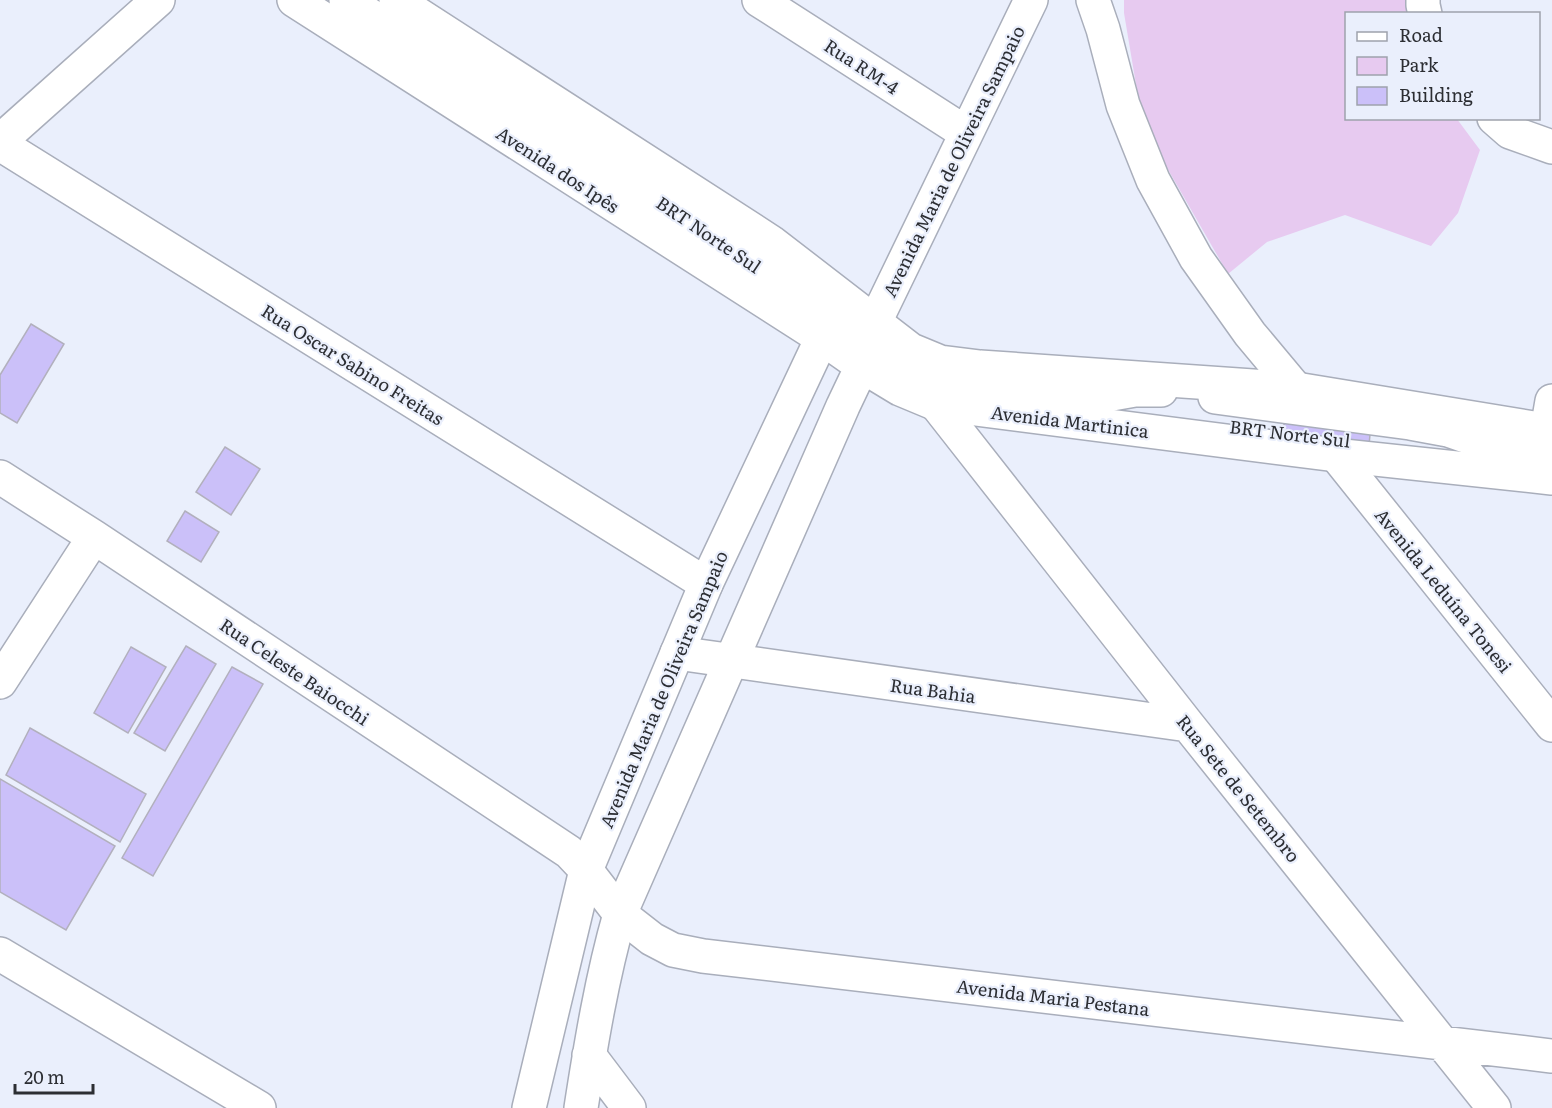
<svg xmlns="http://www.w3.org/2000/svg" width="1552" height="1108" font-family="Literata,serif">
<rect width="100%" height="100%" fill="#eaeffc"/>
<path fill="#e7caf0" d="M1124,0h281l2,13 -61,1v104l111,1 23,31 -22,63 -27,33 -86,-31 -78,27 -39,32 -85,-148 -19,-113z"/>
<path fill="#cbc0f9" stroke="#b2b0bd" stroke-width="1.5" d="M31,324l33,20 -47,79 -17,-10v-38z
M1286,404l86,10 -3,31 -86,-11z
M225,447l35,22 -29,46 -35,-23z
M185,511l34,21 -18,30 -34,-21z
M186,646l30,18 -51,87 -31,-18z
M131,647l35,20 -38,66 -34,-20z
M232,667l31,17 -110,192 -31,-18z
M30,728l116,66 -26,48 -114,-67z
M0,779l115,67 -49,84 -66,-38z"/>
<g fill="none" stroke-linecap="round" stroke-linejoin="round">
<defs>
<path id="minor" d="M346,0l338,216 72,48 91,66 66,43 24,11 30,6 128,7 40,-7h26
M759,0l207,133
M1093,0l10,29 20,76 30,75 43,78 54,76 46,55
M1423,0v5l2,9
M1494,118l16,14 42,15
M0,141l158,-141
M0,144l706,440
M875,322l156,-322
M1215,397l195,26 38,7 40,14 64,8
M936,404l252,321 306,383
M1547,430l5,-29
M1336,455l216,270
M0,477l94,60 475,315 17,18 34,44 32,25 21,11 30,6 849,100
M677,653l511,72
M0,682l94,-145
M0,954l259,154"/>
<path id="major" d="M294,0l528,338 40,28 38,23 36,15 400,51 216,23
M396,0l375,242 140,108 29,12 40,5 316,22 256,42
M589,1055l40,53
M529,1108l57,-238 120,-286 116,-246 19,-6
M581,1108c10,-65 21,-131 39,-194l223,-508 19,-40 6,-22"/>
</defs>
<use href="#minor" stroke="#a9aebb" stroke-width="36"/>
<use href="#major" stroke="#a9aebb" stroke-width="36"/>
<use href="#minor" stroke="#fff" stroke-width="33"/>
<use href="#major" stroke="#fff" stroke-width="33"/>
</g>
<g text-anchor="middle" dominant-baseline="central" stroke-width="4.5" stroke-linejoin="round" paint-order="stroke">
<g font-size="18" fill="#2c2e33" stroke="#eaeffc">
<text transform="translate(862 66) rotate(33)">Rua RM-4</text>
<text transform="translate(953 161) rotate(-64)">Avenida Maria de Oliveira Sampaio</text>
<text transform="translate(558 169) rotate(33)">Avenida dos Ipês</text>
<text transform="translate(709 234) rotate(34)">BRT Norte Sul</text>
<text transform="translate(353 364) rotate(32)">Rua Oscar Sabino Freitas</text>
<text transform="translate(1070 421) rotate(7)">Avenida Martinica</text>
<text transform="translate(1290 433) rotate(7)">BRT Norte Sul</text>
<text transform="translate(1444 590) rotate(51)">Avenida Leduína Tonesi</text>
<text transform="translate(295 671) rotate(34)">Rua Celeste Baiocchi</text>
<text transform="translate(663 689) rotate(-67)">Avenida Maria de Oliveira Sampaio</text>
<text transform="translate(933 690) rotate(8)">Rua Bahia</text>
<text transform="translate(1239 788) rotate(51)">Rua Sete de Setembro</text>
<text transform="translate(1053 997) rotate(7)">Avenida Maria Pestana</text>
</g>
</g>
<rect x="1345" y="12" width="195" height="108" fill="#eaeffc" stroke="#9ea2ac" stroke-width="1.5"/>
<rect x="1357" y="32" width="30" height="9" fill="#ffffff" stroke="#9ea2ac" stroke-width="1.5"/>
<text x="1399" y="42" font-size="18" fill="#2c2e33">Road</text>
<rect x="1357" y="57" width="30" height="18" fill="#e7caf0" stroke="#9ea2ac" stroke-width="1.5"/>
<text x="1399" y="72" font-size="18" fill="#2c2e33">Park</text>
<rect x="1357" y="87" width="30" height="18" fill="#cbc0f9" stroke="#9ea2ac" stroke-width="1.5"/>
<text x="1399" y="102" font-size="18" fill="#2c2e33">Building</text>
<path d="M15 1084v9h78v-9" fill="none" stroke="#2c2e33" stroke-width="3"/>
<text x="24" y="1084" font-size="18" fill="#2c2e33" stroke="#eaeffc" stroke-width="4.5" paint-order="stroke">20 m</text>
</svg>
